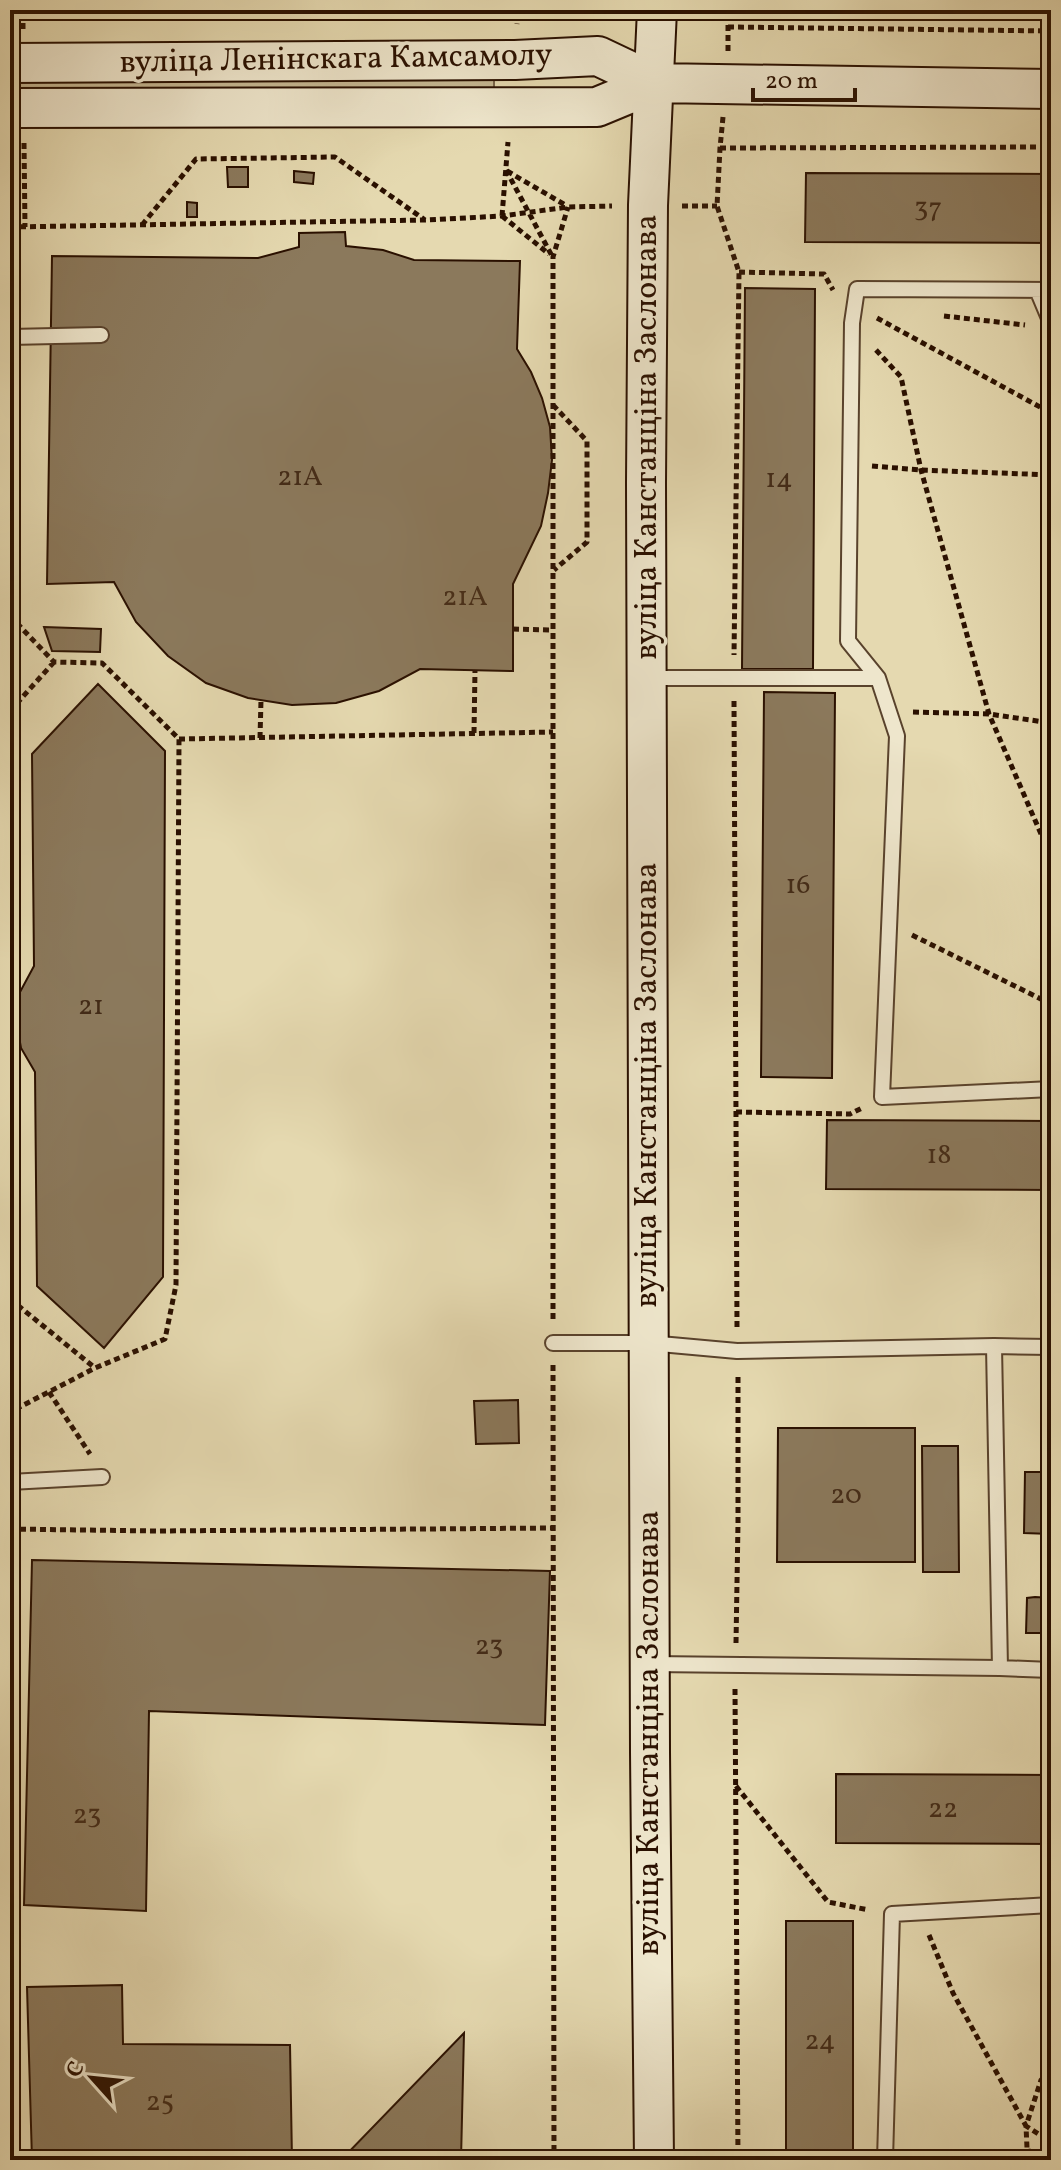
<svg xmlns="http://www.w3.org/2000/svg" width="1061" height="2170" font-family="Vollkorn,serif">
<rect width="100%" height="100%" fill="#e5d9b0"/>
<filter id="stains"><feTurbulence type="fractalNoise" baseFrequency=".0025" numOctaves="4"/><feColorMatrix values="0 0 0 0 .2 0 0 0 0 .09 0 0 0 0 .02 0 0 0 .5 -.17"/></filter>
<radialGradient id="worn" r=".72"><stop offset=".6" stop-color="#630" stop-opacity="0"/><stop offset="1" stop-color="#630" stop-opacity=".3"/></radialGradient>
<path fill="#c5b792" stroke="#786449" stroke-width="2" d="M494,70v22l-484,4v-22z"/>
<path fill="#8b795c" stroke="#2a1000" stroke-width="2" d="M227,167h21v20h-20z
M294,171l20,2 -1,11 -19,-2z
M806,173l245,1v69l-246,-1z
M187,202l10,1v14h-10z
M345,232l1,14 37,4 31,10 106,1 -3,88 14,23 11,26 8,29 2,33 -4,33 -7,33 -28,58v87l-93,-2 -41,22 -43,12 -44,2 -44,-7 -42,-15 -38,-27 -32,-34 -22,-40 -67,2 5,-328 206,2 41,-11v-14z
M745,288l70,1 -2,380h-71z
M44,627l57,2 -1,23 -48,-1z
M98,684l67,67 -2,526 -59,71 -67,-62 -2,-214 -14,-24 -5,-28 4,-28 14,-26 -2,-212z
M764,692l71,1 -3,385 -71,-1z
M827,1120l224,1v69l-225,-1z
M1050,1364h1v101h-2z
M518,1400l1,43 -43,1 -2,-43z
M778,1428h137v134h-138z
M922,1446h36l1,126h-36z
M1025,1472h26v62l-27,-1z
M32,1560l518,11 -5,154 -396,-14 -3,200 -122,-6z
M1035,1597l16,1v35h-25l1,-35z
M836,1774l215,1v69l-215,-1z
M786,1921h67v239h-67z
M122,1985l1,59 167,1 2,115h-260l-5,-173z
M464,2033l-3,127h-120z"/>
<g fill="none" stroke-linecap="round" stroke-linejoin="round">
<defs>
<path id="lane" d="M1051,290l-194,-1 -5,34 -4,318 30,37 19,58 -15,361 169,-8
M1038,292l13,31
M10,337l91,-2
M647,678h231
M553,1343h96l88,8 257,-5 6,322
M994,1346l57,1
M10,1482l92,-5
M651,1664l349,4 51,2
M885,2160l7,-246 159,-9"/>
<path id="secondary" d="M10,63l505,-3 83,-4 57,27 396,6
M10,108l587,-1 58,-24
M654,2160l-4,-408 -4,-1269 2,-278 9,-195"/>
</defs>
<use href="#lane" stroke="#59422c" stroke-width="18"/>
<use href="#secondary" stroke="#2a1000" stroke-width="42"/>
<path stroke="#2a1000" stroke-width="5" stroke-dasharray="6 4" stroke-linecap="butt" d="M509,10l9,3 -1,11
M521,10l-3,3 7,-3
M728,27l323,4
M23,29v-19
M728,51v-41
M723,117l-3,31 -3,58 22,66 -5,383
M24,143l1,84
M720,148l331,-1
M506,170l46,86
M507,171l60,35
M682,206h35
M502,216l6,-74
M502,216l47,38
M142,225l54,-66 139,-2 90,63
M10,227l416,-7 76,-4 66,-9 44,-1
M739,272l85,2 9,16
M944,316l81,9
M877,318l174,95
M876,350l25,27 20,93 68,244 62,143
M553,405l34,36v101l-33,28
M872,466l49,4 130,5
M10,616l44,46 48,1 77,76 -3,546 -11,54 -70,29 -85,44
M513,629l40,1
M734,701l3,626
M10,711l44,-49
M913,712l76,2 62,9
M474,733l1,-63
M260,738l1,-38
M179,739l374,-7
M912,935l139,69
M736,1112l114,2 14,-7
M10,1299l85,69
M553,1319v-1062l15,-50
M553,1365l1,795
M49,1392l41,62
M10,1529l146,2 397,-3
M736,1643l2,-120v-150
M735,1689l3,471
M736,1786l92,116 41,8
M929,1935l24,58 73,133 1,22 -8,12
M1051,2071l-10,9 -15,46 25,16
M1028,2149l2,11"/>
<use href="#lane" stroke="#eee6cc" stroke-width="14"/>
<use href="#secondary" stroke="#eee6cc" stroke-width="38"/>
</g>
<g text-anchor="middle" dominant-baseline="central" stroke-width="7" stroke-linejoin="round" paint-order="stroke">
<g font-size="28" fill="#422a17">
<text x="928" y="208">37</text>
<text x="300" y="477">21А</text>
<text x="779" y="479">14</text>
<text x="465" y="597">21А</text>
<text x="798" y="885">16</text>
<text x="91" y="1006">21</text>
<text x="939" y="1155">18</text>
<text x="846" y="1495">20</text>
<text x="489" y="1646">23</text>
<text x="943" y="1809">22</text>
<text x="87" y="1815">23</text>
<text x="820" y="2041">24</text>
<text x="160" y="2102">25</text>
</g>
<g font-size="32" fill="#2a1000" stroke="#eee6cc">
<text transform="translate(336 60) rotate(-1)">вуліца Ленінскага Камсамолу</text>
<text transform="translate(648 437) rotate(-90)">вуліца Канстанціна Заслонава</text>
<text transform="translate(648 1085) rotate(-90)">вуліца Канстанціна Заслонава</text>
<text transform="translate(650 1733) rotate(-90)">вуліца Канстанціна Заслонава</text>
</g>
</g>
<rect width="1061" height="2170" fill="none" stroke="#e5d9b0" stroke-width="40"/>
<rect x="12" y="12" width="1037" height="2146" fill="none" stroke="#2a1000" stroke-width="4"/>
<rect x="20" y="20" width="1021" height="2130" fill="none" stroke="#2a1000" stroke-width="2"/>
<g transform="translate(92 2078) rotate(297)" stroke="#eee6cc" stroke-width="6" paint-order="stroke">
<path d="M0-6L14 30L0 20L-14 30Z" fill="#2a1000"/>
<text y="-12" font-size="22" font-weight="bold" text-anchor="middle" fill="#2a1000">С</text>
</g>
<path d="M753 88v12h102v-12" fill="none" stroke="#2a1000" stroke-width="4"/>
<text x="765" y="88" font-size="24" fill="#2a1000" stroke="#eee6cc" stroke-width="6" paint-order="stroke">20 m</text>
<rect width="100%" height="100%" filter="url(#stains)"/>
<rect width="100%" height="100%" fill="url(#worn)"/>
</svg>
